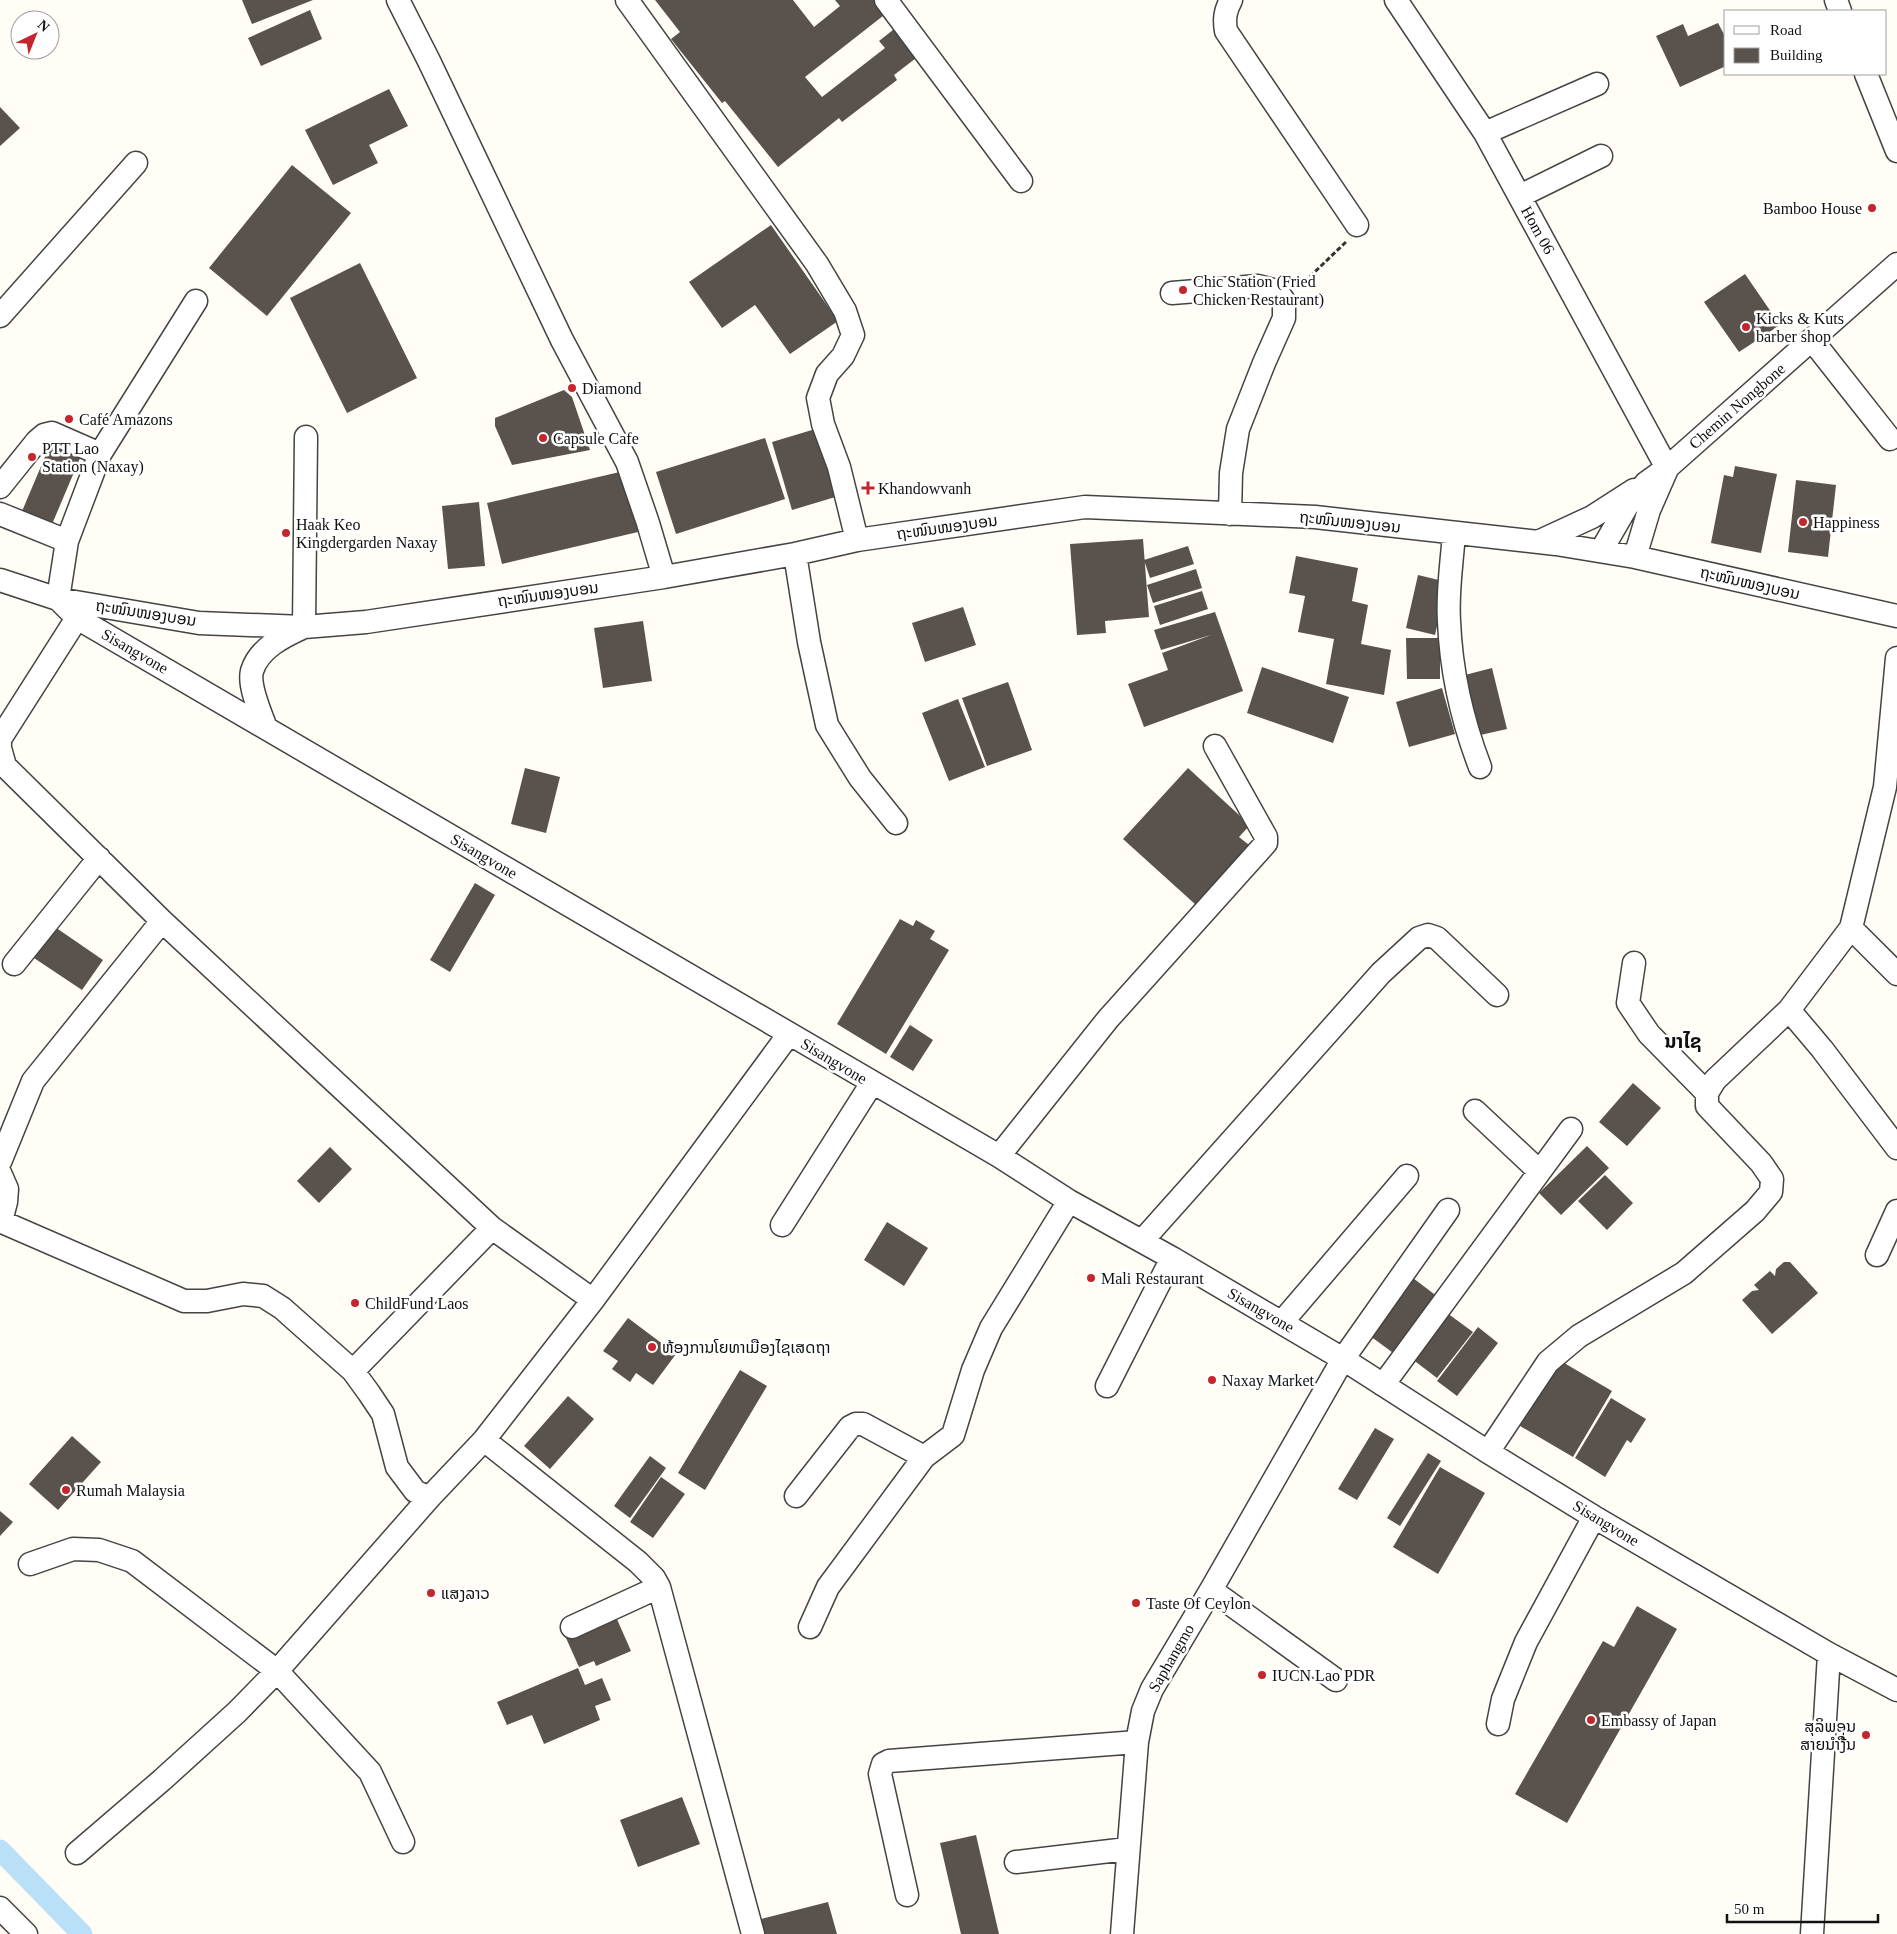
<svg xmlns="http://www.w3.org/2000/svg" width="1897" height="1934" font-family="'Times New Roman','Noto Sans Lao',serif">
<rect width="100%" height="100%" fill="#fffdf5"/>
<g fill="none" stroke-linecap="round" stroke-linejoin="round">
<path stroke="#b9e0f7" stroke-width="21" d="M0,1850l82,84"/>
</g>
<path fill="#5a524d" d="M242,0h71l-61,24z
M655,0h138l21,27 26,-21 -5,-6h43l10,12 -83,65 17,20 63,-49 -6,-7 19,-15 22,29 -26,20 3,5 -55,42 -3,-4 -61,49 -53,-66 -3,2 -51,-64 9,-7z
M310,10l12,29 -61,27 -13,-28z
M1718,23l8,15v28l-46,21 -24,-51 27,-12 5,12z
M389,89l19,37 -39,19 9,18 -45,22 -28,-55z
M0,107l20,21 -20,18z
M292,165l59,48 -84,103 -58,-48z
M771,225l67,96 -48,33 -35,-49 -33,23 -33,-46z
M360,263l57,115 -70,35 -57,-115z
M1745,274l35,51 -41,27 -35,-50z
M564,390l8,7 18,53 -78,15 -17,-39v-8z
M822,427l20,68 -50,15 -20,-68z
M53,438l30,13 -33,78 -30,-13z
M765,438l20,61 -109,35 -20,-62z
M1735,466l42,8 -16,79 -50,-10 13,-68 9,2z
M624,471l14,61 -136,32 -15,-61z
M1796,480l40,5 -8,72 -40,-5z
M479,502l6,64 -37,3 -6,-63z
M1143,539l6,78 -44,4 1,12 -29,2 -7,-91z
M1188,546l6,18 -44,14 -6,-18z
M1296,556l62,12 -6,33 16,4 -7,39 30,6 -7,45 -58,-11 8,-45 -36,-7 7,-36 -16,-3z
M1196,569l6,19 -49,15 -6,-18z
M1418,575l29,7 -12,53 -29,-7z
M1202,591l6,18 -48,16 -6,-19z
M963,607l13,38 -51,17 -13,-39z
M1215,612l28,79 -99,36 -16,-43 40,-14 -6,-17 49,-18 -50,15 -7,-20z
M643,621l9,60 -49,7 -9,-60z
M1406,638h34v41h-33z
M1262,667l87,30 -16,46 -86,-30z
M1492,668l15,61 -31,7 -15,-60z
M1008,682l24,68 -45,16 -25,-68z
M1442,688l13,46 -46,13 -13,-45z
M958,699l27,68 -36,14 -27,-68z
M525,768l35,9 -14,56 -35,-9z
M1188,768l62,57 -11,12 10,8 -53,60 -73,-66z
M475,883l20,12 -45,77 -20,-12z
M900,919l13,7 3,-6 19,11 -5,8 19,11 -63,104 -49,-30z
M52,925l51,35 -21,30 -51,-34z
M910,1025l23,15 -20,31 -23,-14z
M1633,1083l28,25 -34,38 -28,-24z
M1587,1146l22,22 -48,47 -22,-22z
M330,1147l22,22 -33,34 -22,-22z
M1605,1175l28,28 -26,27 -29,-29z
M887,1222l41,26 -24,38 -40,-26z
M1784,1262h6l28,31 -46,41 -30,-34 10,-9 7,-1 -5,-5 16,-14 5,5 1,-7z
M1409,1275l29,22 -42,58 -30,-22z
M1447,1313l26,19 -36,46 -25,-19z
M628,1318l48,36 -23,31 -17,-12 -6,9 -18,-13 6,-8 -15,-10z
M1478,1327l20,16 -41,53 -20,-15z
M1559,1360l53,31 -39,66 -53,-31z
M740,1370l27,16 -62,104 -27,-17z
M568,1396l26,23 -44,50 -26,-23z
M1611,1398l35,21 -15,24 -4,-3 -22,37 -30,-19z
M1375,1428l19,11 -37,61 -19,-11z
M72,1436l29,26 -43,48 -29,-26z
M1428,1453l13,8 -41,65 -13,-8z
M650,1456l16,12 -36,50 -16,-12z
M1440,1467l45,26 -47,81 -45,-27z
M661,1477l24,17 -32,44 -23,-16z
M0,1511l13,11 -13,14z
M1637,1606l40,23 -110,194 -52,-29 88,-153 11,6z
M616,1617l15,34 -35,15 -2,-5 -15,6 -13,-29z
M578,1668l7,17 17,-7 9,22 -16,6 5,14 -56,24 -12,-29 -25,10 -10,-23z
M682,1797l18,47 -62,23 -18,-47z
M976,1835l23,99h-38l-21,-91z
M828,1902l9,32h-72l-4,-15z"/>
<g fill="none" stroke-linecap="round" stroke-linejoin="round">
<defs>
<path id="minor" d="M398,0l31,61 133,279 65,122 21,61 16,54
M627,0l190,264 28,47 8,24 -10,21 -16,18 -9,24 5,26 16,43 18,73
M886,0l135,181
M1231,0c-6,11 -7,19 -5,31l131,194
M1396,0l89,133 182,335
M1836,0l4,11
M1866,74l31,77
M1485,133l112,-49
M1520,196l81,-40
M1172,293l86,-7 19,5 7,10v17l-20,45 -26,66 -7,44 -1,41
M196,301l-96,153 -33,87 -9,58 19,19 922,538 70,45 103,57 171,101 145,93 106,65 235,137 68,36
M0,316l136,-153
M1812,340l78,99
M0,487l37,-46 7,-6 8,-2 48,21
M0,514l67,27
M1454,533c-2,29 -7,59 -5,88 2,50 13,99 31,146
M1540,541l52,-24 42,-27
M1601,551l26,-45 19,-23 21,-15 230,-204
M795,554l14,88 18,83 33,53 36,45
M1635,557l14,-47 18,-41
M0,580l58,19 141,24 105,4 62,-5 298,-45 131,-23 62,-14 228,-33 230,10 241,27 79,13 262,59
M266,728c-5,-14 -18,-42 -14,-57 7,-23 32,-35 52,-44l2,-190
M0,744v-5l77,-121
M0,748l5,18 157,155 330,307 101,72
M1851,928l46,46
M1634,963l-6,40 21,31 58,59
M14,964l85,-106
M1789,1010l33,39 75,99
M1475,1111l64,60
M999,1156l109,-137 158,-176v-6l-51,-91
M0,1162l33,-81 129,-160
M0,1173l7,16 -1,13 -5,19
M0,1221l184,80h23l36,-7 20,2 19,12 71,63 16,22 14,21 14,53 18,24 14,7
M782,1225l90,-142
M1142,1241l239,-268 38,-35 9,-3 9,3 60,57
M1877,1255l20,-44
M1282,1322l125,-146
M353,1371l139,-143
M1383,1385l188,-256
M1107,1386l65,-128
M484,1440l154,122 16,16 5,9 94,347
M1488,1452l60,-90 31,-26 105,-63 71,-62 16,-19 1,-13 -11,-16 -54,-57v-13l8,-13 74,-70 62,-82 34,-141 12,-129
M796,1496l54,-69 6,-3h7l61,33
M30,1564l43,-15 26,1 33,11 145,110 93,101 33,70
M1211,1590l125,90
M572,1627l87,-40
M810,1627l18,-40 96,-130 29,-22 20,-65 18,-42 78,-127
M1498,1724l5,-25 23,-57 68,-125
M77,1853l85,-73 75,-68 40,-41 152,-173 55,-58 109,-140 196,-266
M1016,1862l111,-13
M907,1895l-27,-121 3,-10 6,-3 248,-19
M0,1908l26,26
M1122,1934l15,-192 6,-31 9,-22 59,-99 132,-231 105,-149
M1812,1934l17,-280"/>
</defs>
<use href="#minor" stroke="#444" stroke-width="25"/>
<path stroke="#333" stroke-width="3" stroke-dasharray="5 2.5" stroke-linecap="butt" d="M1299,287l48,-46"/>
<use href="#minor" stroke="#fff" stroke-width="22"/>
</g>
<g fill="#c4262e" stroke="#fff" stroke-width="2">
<circle cx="1872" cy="208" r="5"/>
<circle cx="1183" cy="290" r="5"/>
<circle cx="1746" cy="327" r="5"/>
<circle cx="572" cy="388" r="5"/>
<circle cx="69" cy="419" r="5"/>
<circle cx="543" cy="438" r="5"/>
<circle cx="32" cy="457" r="5"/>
<path d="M865.5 480.5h5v5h5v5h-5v5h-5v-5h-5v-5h5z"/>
<circle cx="1803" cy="522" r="5"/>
<circle cx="286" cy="533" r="5"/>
<circle cx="1091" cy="1278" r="5"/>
<circle cx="355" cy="1303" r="5"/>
<circle cx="652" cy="1347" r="5"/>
<circle cx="1212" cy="1380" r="5"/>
<circle cx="66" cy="1490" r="5"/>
<circle cx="431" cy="1593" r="5"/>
<circle cx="1136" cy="1603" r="5"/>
<circle cx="1262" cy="1675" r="5"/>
<circle cx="1591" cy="1720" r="5"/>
<circle cx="1866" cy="1735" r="5"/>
</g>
<g text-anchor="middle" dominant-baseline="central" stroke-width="5" stroke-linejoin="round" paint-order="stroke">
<g font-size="16" fill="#111" stroke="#fff" text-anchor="start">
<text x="1862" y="208" text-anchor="end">Bamboo House</text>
<text x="1193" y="281">Chic Station (Fried<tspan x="1193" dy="18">Chicken Restaurant)</tspan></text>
<text x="1756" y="318">Kicks &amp; Kuts<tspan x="1756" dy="18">barber shop</tspan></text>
<text x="582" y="388">Diamond</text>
<text x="79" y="419">Café Amazons</text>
<text x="553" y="438">Capsule Cafe</text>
<text x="42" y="448">PTT Lao<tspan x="42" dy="18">Station (Naxay)</tspan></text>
<text x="878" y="488">Khandowvanh</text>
<text x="1813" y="522">Happiness</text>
<text x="296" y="524">Haak Keo<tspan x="296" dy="18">Kingdergarden Naxay</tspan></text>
<text x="1101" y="1278">Mali Restaurant</text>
<text x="365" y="1303">ChildFund Laos</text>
<text x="662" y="1347">ຫ້ອງການໂຍທາເມືອງໄຊເສດຖາ</text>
<text x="1222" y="1380">Naxay Market</text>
<text x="76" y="1490">Rumah Malaysia</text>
<text x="441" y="1593">ແສງລາວ</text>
<text x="1146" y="1603">Taste Of Ceylon</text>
<text x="1272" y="1675">IUCN Lao PDR</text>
<text x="1601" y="1720">Embassy of Japan</text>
<text x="1856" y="1726" text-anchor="end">ສຸລິພອນ<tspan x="1856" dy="18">ສາຍນຳ້ງື່ນ</tspan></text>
</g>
<g font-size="16" fill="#111" stroke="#fff">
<text transform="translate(1538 230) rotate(61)">Hom 06</text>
<text transform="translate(1737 406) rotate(-41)">Chemin Nongbone</text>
<text transform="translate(1350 522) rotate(6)">ຖະໜົນໜອງບອນ</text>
<text transform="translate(947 527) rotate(-8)">ຖະໜົນໜອງບອນ</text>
<text transform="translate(1750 583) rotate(13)">ຖະໜົນໜອງບອນ</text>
<text transform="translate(548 594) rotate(-8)">ຖະໜົນໜອງບອນ</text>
<text transform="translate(146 613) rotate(9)">ຖະໜົນໜອງບອນ</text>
<text transform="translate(135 651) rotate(30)">Sisangvone</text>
<text transform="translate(484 856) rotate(30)">Sisangvone</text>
<text transform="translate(834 1061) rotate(31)">Sisangvone</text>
<text transform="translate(1261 1310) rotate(30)">Sisangvone</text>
<text transform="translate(1606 1523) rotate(31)">Sisangvone</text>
<text transform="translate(1171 1658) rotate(-60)">Saphangmo</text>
</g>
<g font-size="19" font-weight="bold" fill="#111" stroke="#fff">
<text x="1683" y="1041">ນາໄຊ</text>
</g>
</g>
<rect x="1724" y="10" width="162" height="65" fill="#ffffff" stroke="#a0a0a0"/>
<rect x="1734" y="26" width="25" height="8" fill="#ffffff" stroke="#a0a0a0"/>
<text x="1770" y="35" font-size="15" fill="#111111">Road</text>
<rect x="1734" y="48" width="25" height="15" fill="#5a524d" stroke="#a0a0a0"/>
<text x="1770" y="60" font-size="15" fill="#111111">Building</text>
<g transform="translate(35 35) rotate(43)"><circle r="24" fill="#ffffff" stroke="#a0a0a0"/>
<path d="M0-4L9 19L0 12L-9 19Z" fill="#c4262e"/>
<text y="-8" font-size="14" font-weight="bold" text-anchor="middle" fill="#111111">N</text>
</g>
<path d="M1727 1914v8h151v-8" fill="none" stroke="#111111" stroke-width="2.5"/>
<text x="1734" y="1914" font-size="15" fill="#111111" stroke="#ffffff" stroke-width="4" paint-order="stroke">50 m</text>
</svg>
